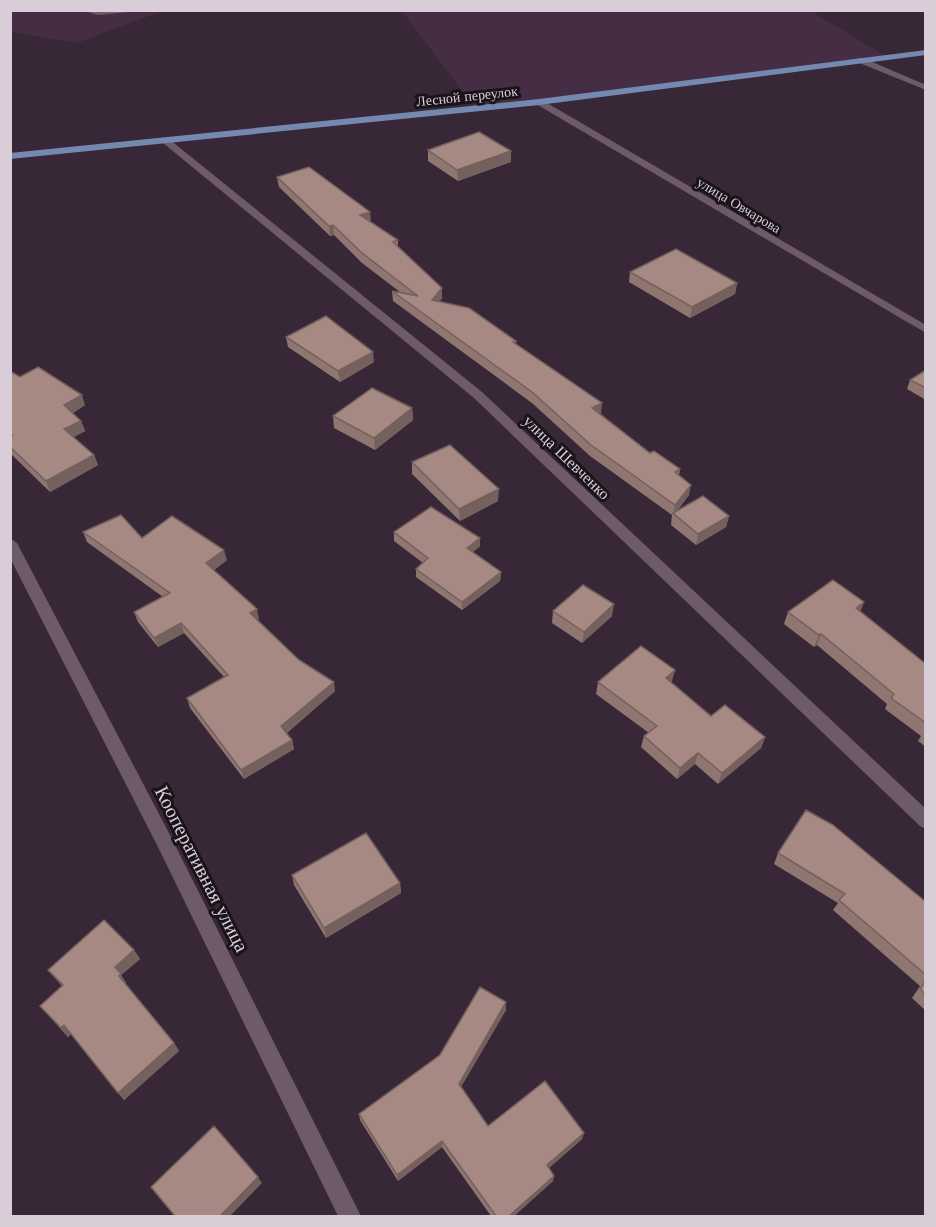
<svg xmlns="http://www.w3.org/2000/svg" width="936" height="1227" font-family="'Libre Baskerville',serif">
<rect width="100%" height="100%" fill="#382736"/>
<path fill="#452e43" d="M10,11h152l-85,32 -66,-11z
M402,11h409l76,46 -411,52z"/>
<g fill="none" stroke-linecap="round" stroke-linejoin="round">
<path fill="#6d5a6b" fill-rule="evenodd" d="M81,10h68l-51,5z
M857,58h6l63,27v5l-69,-28z
M536,100h6l384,225v8l-390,-229z
M163,139h6l313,253 444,417v20l-6,-3 -446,-428 -311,-255z
M10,538l7,5 153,292 191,381h-23l-180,-369 -148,-289z"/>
<path fill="#7489b0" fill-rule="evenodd" d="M926,50v5l-387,50 -529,54v-6l529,-54z"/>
</g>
<path fill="#8f7671" d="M428,150l83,1v11l-53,19 -30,-20z
M277,177l94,45h-1l28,18v7l44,51 -2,3 76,40v3l85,70 49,39 30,16 -1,6 10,20 -12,16 52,5 -3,11 -30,18 -25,-20 1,-10 -82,-59 -58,-53 -139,-102 -1,-10 8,1 -38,-29 -28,-28 -4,1 -51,-49z
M630,272l107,11 -2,11 -45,24 -61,-36z
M286,337l88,25 -34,20 -52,-35z
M926,370v30l-19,-11 3,-9z
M10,371l10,6 65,28 -12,8 8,8 4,10 -11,6 20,18 4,10 -48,27 -40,-39z
M412,408l1,12 -38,30 -41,-22 -1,-12z
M412,462l86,39 -38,20 -48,-47z
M83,532l59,6 85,22 -13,10 45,49 -2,1 42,40 36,31 -48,42 5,7 2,9 -50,30 -54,-71 -3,-10 37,-21 -40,-44 -26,14 -20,-25 -4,-10 29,-15 -76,-55z
M394,532l86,6v8l-7,6 28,20 -1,9 -38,29 -46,-33v-8l7,-6 -29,-22z
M864,602l-4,10 66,52v83l-8,-6 3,-5 -36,-27 2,-5 -70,-59 -3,2 -30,-23 4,-12z
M553,611l59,5 -30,27 -30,-20z
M675,670l-4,12 40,34 54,21 -4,11 -43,36 -23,-20 -18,15 -36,-32 3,-11 5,-3 -53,-39 2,-12z
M778,853l148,49v109l-14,-13 8,-12 -87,-76 5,-7 -64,-39z
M292,875l108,8 1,10 -75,45 -32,-53z
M134,950l6,9 -19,16 5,8 -1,1 49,59 5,8 -55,49 -53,-66 -3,3 -28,-31 22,-20 -14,-16z
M506,1002v8l-45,77 27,39 94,13 -33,29 5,8 -1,5 -39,35h-23l-49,-69 -44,34 -38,-61 -1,-6 81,-59z"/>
<path fill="#74605c" d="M511,151v11l-53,19 -1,-11z
M370,212l1,10 -10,3 -1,-10z
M333,225l1,10 -4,1 -1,-10z
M737,283l-2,11 -45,24 2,-11z
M442,288v10l-10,12v-10z
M373,352l1,10 -34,20 -2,-11z
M82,395l3,10 -17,10 -4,-10z
M602,403l-1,11 -9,-6z
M412,408l1,12 -38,30 -1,-12z
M81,421l4,10 -17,9 -4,-11z
M94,455l4,10 -48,27 -4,-11z
M691,485l-2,10 -15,19 1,-9z
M499,489l-1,12 -38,20 -1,-12z
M729,516l-3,11 -30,18 2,-11z
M480,538v8l-13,11v-9z
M224,550l3,10 -18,13 -3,-10z
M501,572l-1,9 -38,29v-8z
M864,602l-5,12 -3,-6z
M614,604l-2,12 -30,27 2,-11z
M257,609l2,10 -7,4 -2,-10z
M181,623l3,10 -26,14 -4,-9z
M821,634l-4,11 -3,2 5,-12z
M675,670l-3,11 -9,8 3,-11z
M334,682l1,9 -52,45 -2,-10z
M765,737l-4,11 -43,36 4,-11z
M292,740l2,9 -50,30 -3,-9z
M698,753l-3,11 -18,15 3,-11z
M400,883l1,10 -75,45 -2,-10z
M134,950l6,9 -19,16 5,8 -2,2 -9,-18z
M506,1002v8l-47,80v-6z
M64,1025l7,9 -3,3 -7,-9z
M174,1043l5,8 -55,49 -6,-7z
M584,1133l-2,6 -37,32 2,-6z
M442,1141v6l-44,34 -1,-6z
M554,1176l-1,5 -39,35h-5z
M258,1177l4,6 -32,33h-10z"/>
<path fill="#a68983" stroke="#74605c" stroke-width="1.5" d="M479,132l32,19 -54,19 -29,-20z
M309,167l61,45 -10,3 38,25 -5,2 49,46 -10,12 37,8 47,33 -3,1 89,61 -10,5 58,45 4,-2 26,18 -5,3 16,13 -16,20 -84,-60 -59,-53 -140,-101 26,5 -56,-43 -29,-28 -4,1 -52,-49z
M676,249l61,34 -45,24 -62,-35z
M326,316l47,36 -35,19 -52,-34z
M38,367l44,28 -18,10 17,16 -17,8 30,26 -48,26 -36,-34v-11l2,-1 -2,-1v-63l10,6z
M926,370v18l-16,-8z
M372,388l40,20 -38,30 -41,-22z
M450,445l49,44 -40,20 -47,-47z
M703,496l26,20 -31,18 -25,-21z
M431,507l49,31 -13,10 34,24 -39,30 -46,-33 12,-11 -34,-26z
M121,515l21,23 30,-22 52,34 -18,13 51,46 -7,4 49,47 35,22 -53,44 11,14 -51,30 -54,-72 41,-23 -47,-52 -27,15 -20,-26 36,-19 -87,-61z
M833,580l31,22 -8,6 70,56v59l-35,-25 3,-4 -73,-60 -2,1 -31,-23z
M583,585l31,19 -30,28 -31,-21z
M641,646l34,24 -9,8 45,38 14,-11 40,32 -43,36 -24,-20 -18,15 -36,-32 13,-10 -59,-44z
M806,810l27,15 93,77v73l-87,-75 6,-6 -67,-41z
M366,833l34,50 -76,45 -32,-53z
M104,920l30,30 -19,17 6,7 -2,2 55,67 -56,50 -54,-68 -3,3 -21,-22 23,-21 -15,-15z
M926,980v15l-6,-6z
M480,987l26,15 -47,82 29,42 57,-45 39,52 -37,32 7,11 -45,40h-13l-54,-75 -45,34 -38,-61 81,-59z
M214,1126l44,51 -38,39h-45l-24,-29z"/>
<g text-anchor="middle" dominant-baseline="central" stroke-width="6" stroke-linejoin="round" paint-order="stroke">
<g font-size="14" fill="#d9ced8" stroke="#1a131a">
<text transform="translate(467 96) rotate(-6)">Лесной переулок</text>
<text transform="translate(739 205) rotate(31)">улица Овчарова</text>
</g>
<g font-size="16" fill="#d9ced8" stroke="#1a131a">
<text transform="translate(567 457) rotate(44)">улица Шевченко</text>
</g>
<g font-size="20" fill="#d9ced8" stroke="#1a131a">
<text transform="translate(202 869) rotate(63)">Кооперативная улица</text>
</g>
</g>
<rect width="936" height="1227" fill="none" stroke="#d9ced8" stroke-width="24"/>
</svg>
